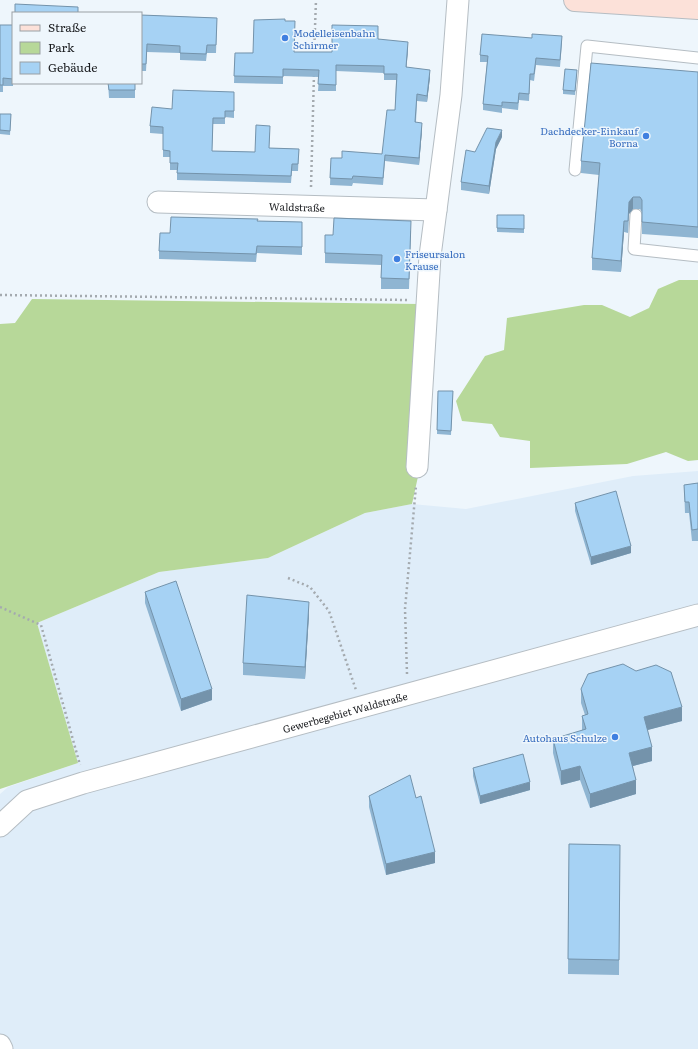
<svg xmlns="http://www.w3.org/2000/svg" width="698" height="1049" font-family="Literata,serif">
<rect width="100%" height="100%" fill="#eef6fc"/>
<path fill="#dfedf9" d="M698,471v578h-698v-255l8,-7 70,-24 -41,-140 122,-51 109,-14 97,-45 47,-9 54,5 167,-33z"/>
<path fill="#b7d899" d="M679,280h19v180l-10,1 -22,-9 -39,12 -97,4v-27l-30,-4 -8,-13 -30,-3 -6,-20 29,-45 19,-6 3,-32 77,-13h18l28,12 19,-9 9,-19z
M32,299l387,5 5,145 -12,55 -47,9 -97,45 -109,14 -122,51 41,140 -78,26v-465l15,-1z"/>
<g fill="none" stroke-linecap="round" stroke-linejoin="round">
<defs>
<path id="lane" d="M575,170l12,-124 111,12
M636,215l-2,34 64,7"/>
<g id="street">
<path id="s1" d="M158,202l278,8"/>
<path d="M417,467l13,-211 21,-161 7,-95"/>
<path id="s2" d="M0,826l27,-25 56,-18 615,-168"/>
<path d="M0,1045l2,4"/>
</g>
<path id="secondary" d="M575,0l123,8"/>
</defs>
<use href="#lane" stroke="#b5bdc3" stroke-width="13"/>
<use href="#street" stroke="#b5bdc3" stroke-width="23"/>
<use href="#secondary" stroke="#b5bdc3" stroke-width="24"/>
<path stroke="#a4aaaf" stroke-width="2.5" stroke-dasharray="2 3" stroke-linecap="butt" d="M314,55l2,-55
M311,187l3,-113
M0,295l409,5
M288,578l22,9 19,24 27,79
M0,607l41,18 39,140
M407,674l-2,-65 11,-123"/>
<use href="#lane" stroke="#fff" stroke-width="11"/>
<use href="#street" stroke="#fff" stroke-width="21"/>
<use href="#secondary" stroke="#fce1d9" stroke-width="22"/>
</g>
<path fill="#8fb5d2" d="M141,15l76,3 -1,35h-9l-1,8 -26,-1v-7l-33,-1 -1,19h-5z
M0,25h13v61h-10v6h-3z
M378,39l30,10 -2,18 24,10 -3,25 -10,-1 -1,21 6,8 -3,35 -34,-4 -2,24 -30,-2 -1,3 -22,-1 1,-27h11l40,-4 13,-44 1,-30h-12v-7l-48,-2v20h-18l1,-14 -36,-1v8l-49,-1 1,-30 97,-1z
M562,43l-2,24 -24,-2 -2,16 -4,-1 -1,21 -10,-1 -1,10 -16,-2v5l-19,-3v-6l4,-42h-7v-7z
M698,72v166l-56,-4v-22l-2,-3h-7l-4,5 -1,19 -4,-1 -3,40 -29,-2v-12l7,-83 -18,-2v-12z
M577,74l-2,21 -12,-1v-4z
M108,83h27v15h-26z
M234,92v26l-9,-1v7h-12l-1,27 43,1 15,-20 -1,16 30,1 -1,22h-6l-1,12 -114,-3v-10h-7v-13h-7v-23l-13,-1v-7l22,-17z
M0,114h11l-1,21 -10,-1z
M502,137l-6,12 -7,45 -28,-4v-8l14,-30z
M497,215h27v18l-27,-1z
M257,221l45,1v33l-45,-2 -1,9 -97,-3v-8l11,-18z
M411,231l-2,58h-28v-24l-56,-2v-10l8,-18z
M438,391h15l-2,44 -14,-1z
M698,483v58h-6l-3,-28h-4l-1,-28z
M575,503l56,50 -40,12 -16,-54z
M145,592l67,108 -31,11 -36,-108z
M309,614l-4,65 -62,-4v-12z
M581,689l101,32 -35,9 5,31 -19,5 3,28 -46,14 -10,-28 -19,5 -8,-32v-14l29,-8v-15l3,-1 -4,-12z
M473,768l57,22 -50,14 -7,-28z
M369,796l47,2 19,65 -49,12 -17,-68z
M569,844l51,1 -1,130 -51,-1z"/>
<path fill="#7493ab" d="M408,42v7l-2,25v-7z
M430,70v7l-3,25v-6z
M422,123v7l-3,35v-7z
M502,130v7l-6,12 -7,45v-8l7,-44z
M633,197v12l-4,5 -1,19 1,-31z
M624,221v11l-3,40v-11z
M631,546v7l-40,12v-8z
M309,602v12l-4,65v-12z
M212,689v11l-31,11v-12z
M682,707v14l-38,10v-14z
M652,747v14l-23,6v-14z
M580,766v14l-19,5v-14z
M636,780v14l-46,14v-14z
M530,782v8l-50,14v-8z
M435,852v11l-49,12v-11z"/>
<path fill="#a6d2f4" stroke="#7493ab" d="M15,4l63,3v6h-63z
M141,15l76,3 -1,27h-9l-1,9 -26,-1v-7l-33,-2 -1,20h-5z
M285,19v2h10l-1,31h38v-27l46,1v13l30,3 -2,25 24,3 -3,26 -10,-2 -2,28 7,1 -3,35 -34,-3 -2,23 -30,-2 -1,3 -22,-1 1,-20h11v-7l40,3 5,-44h8l2,-36h-13v-8l-48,-1v20l-18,-1 1,-14 -36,-1v8l-49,-1 1,-23h18l1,-33z
M0,25h13v54l-10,-1v7h-3z
M482,34l50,4v-4l30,2 -2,24 -24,-2 -2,16h-4l-1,20 -10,-1 -1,10 -16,-1v4l-19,-2 5,-48 -8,-1z
M591,63l107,9v155l-56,-5v-22l-2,-3h-7l-4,5 -1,19h-4l-3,40 -29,-3 8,-95 -19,-2z
M565,69l12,1 -2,21 -12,-1z
M108,83h27v7h-26z
M173,90l61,2v19h-9v7h-12l-1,33 43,1 1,-27 14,1 -1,22 30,1 -1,15h-6l-1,12 -114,-3 1,-10h-8v-12l-7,-1v-23l-13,-1 2,-19 20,2z
M0,114h11l-1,17 -10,-1z
M487,128l15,2 -6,12 -7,44 -28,-4 5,-32 9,2z
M497,215h27v14l-27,-1z
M171,217l87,2 -1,2 45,1v25l-45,-1 -1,8 -97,-3 1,-18h10z
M334,218l77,3 -2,58 -28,-1 1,-23 -57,-2v-18h8z
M438,391h15l-2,40 -14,-1z
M698,483v46l-6,1 -3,-28h-4l-1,-17z
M616,491l15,55 -40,11 -16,-54z
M176,581l36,108 -31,10 -36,-107z
M247,595l62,7 -4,65 -62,-4z
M623,664l13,7 20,-6 15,7 11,35 -38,10 8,30 -23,6 7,27 -46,14 -10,-28 -19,5 -8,-32 33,-10 -4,-13 6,-2 -7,-25 7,-15z
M523,754l7,28 -50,14 -7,-28z
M410,775l6,23 5,-2 14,56 -49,12 -17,-68z
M569,844l51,1 -1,115 -51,-1z"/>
<g fill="#3f7fe0" stroke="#eef6fc" stroke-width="1.5">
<circle cx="285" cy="38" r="4"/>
<circle cx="646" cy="136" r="4"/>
<circle cx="397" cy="259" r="4"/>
<circle cx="615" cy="737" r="4"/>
</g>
<g text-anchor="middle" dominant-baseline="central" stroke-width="3" stroke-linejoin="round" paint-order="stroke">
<g font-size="10" fill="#366cbe" stroke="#eef6fc" text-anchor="start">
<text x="293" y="32">Modelleisenbahn<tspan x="293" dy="12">Schirmer</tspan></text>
<text x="638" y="130" text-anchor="end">Dachdecker-Einkauf<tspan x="638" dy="12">Borna</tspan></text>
<text x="405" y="253">Friseursalon<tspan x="405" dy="12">Krause</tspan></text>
<text x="607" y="737" text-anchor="end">Autohaus Schulze</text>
</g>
<g font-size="10" fill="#1a1c1f" stroke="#eef6fc">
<text stroke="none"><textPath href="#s1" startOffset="139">Waldstraße</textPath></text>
<text stroke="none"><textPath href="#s2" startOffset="367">Gewerbegebiet Waldstraße</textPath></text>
</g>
</g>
<rect x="12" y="12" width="130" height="72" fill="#eef6fc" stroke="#999fa4"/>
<rect x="20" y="25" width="20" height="6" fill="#fce1d9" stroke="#999fa4"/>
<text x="48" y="32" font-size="12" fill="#1a1c1f">Straße</text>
<rect x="20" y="42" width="20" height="12" fill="#b7d899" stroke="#999fa4"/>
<text x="48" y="52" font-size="12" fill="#1a1c1f">Park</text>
<rect x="20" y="62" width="20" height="12" fill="#a6d2f4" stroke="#999fa4"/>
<text x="48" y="72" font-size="12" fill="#1a1c1f">Gebäude</text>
</svg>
